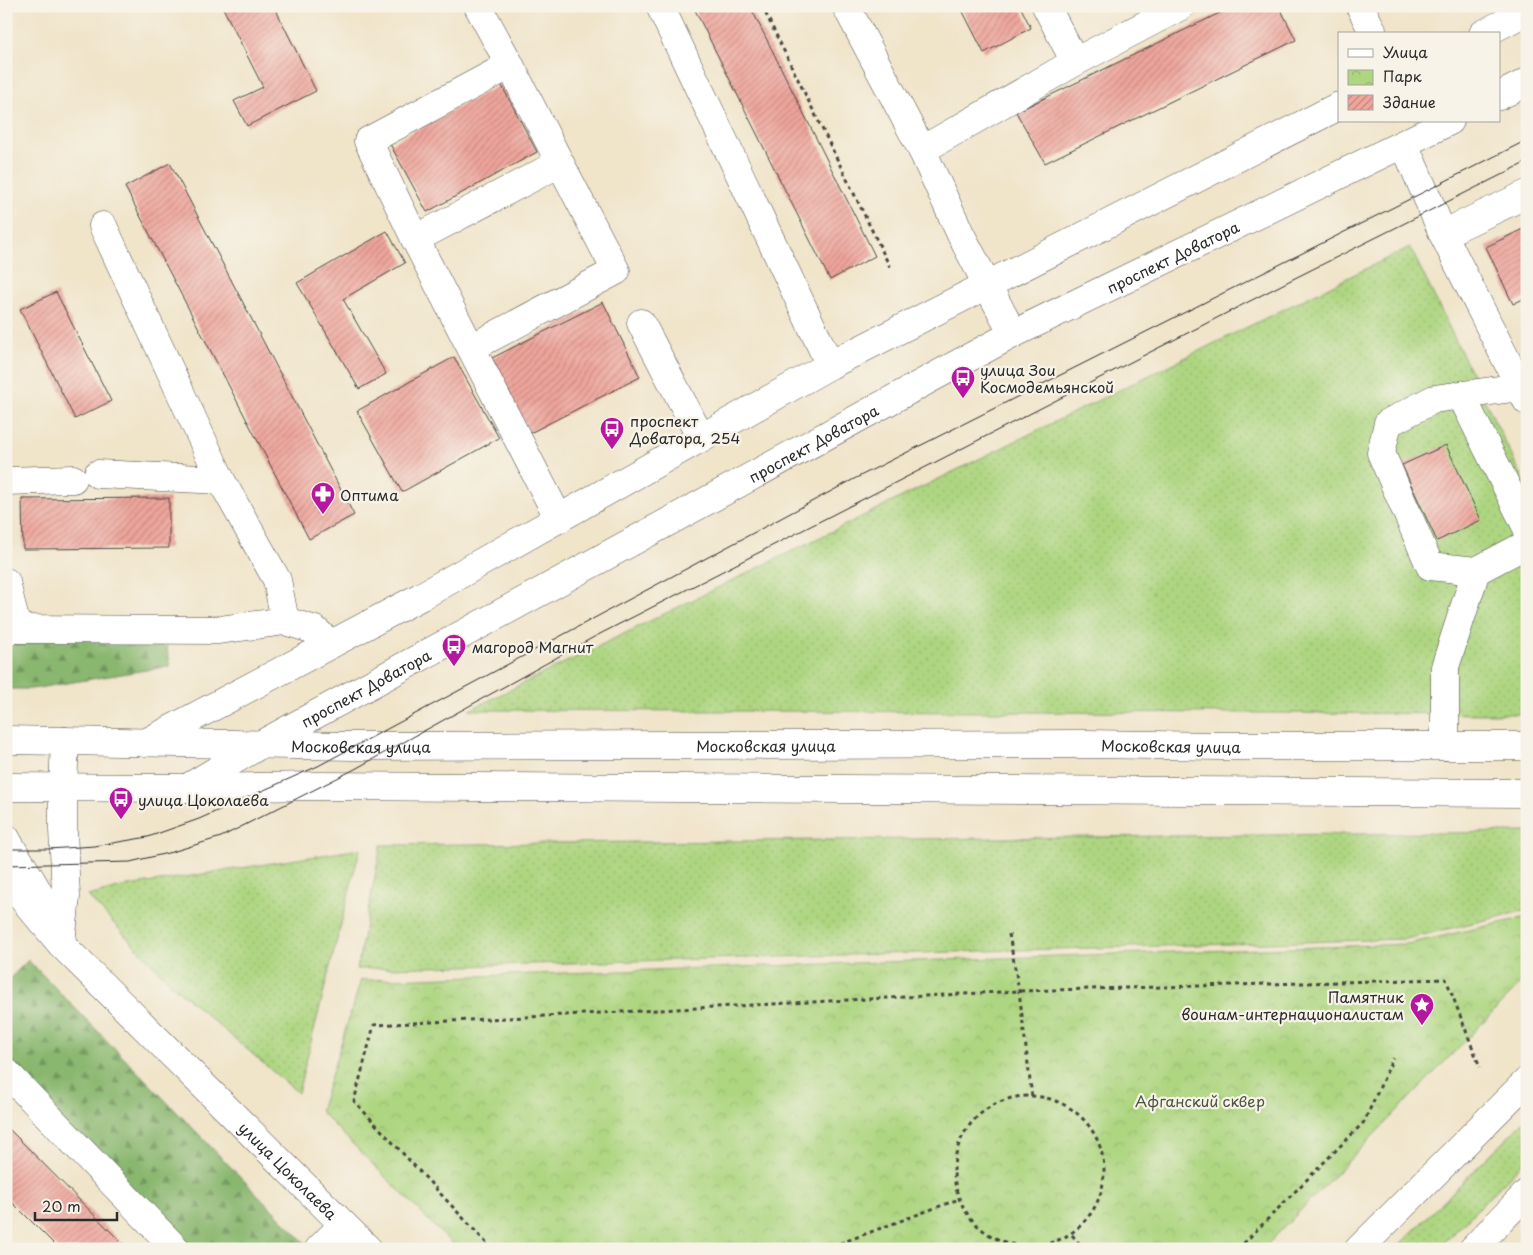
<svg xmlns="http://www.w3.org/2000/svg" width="1533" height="1255" font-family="'Playpen Sans',sans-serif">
<defs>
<pattern id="grass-dots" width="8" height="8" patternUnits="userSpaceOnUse" patternTransform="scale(1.25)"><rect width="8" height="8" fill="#aed681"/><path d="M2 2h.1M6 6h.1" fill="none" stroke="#96b870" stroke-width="1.8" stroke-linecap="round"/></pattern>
<pattern id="forest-firs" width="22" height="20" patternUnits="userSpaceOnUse" patternTransform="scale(1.25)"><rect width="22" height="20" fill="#8ab76f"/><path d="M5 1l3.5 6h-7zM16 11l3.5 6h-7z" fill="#71955b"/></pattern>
<pattern id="park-crowns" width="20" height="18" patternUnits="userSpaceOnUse" patternTransform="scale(1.25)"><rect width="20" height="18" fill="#aed681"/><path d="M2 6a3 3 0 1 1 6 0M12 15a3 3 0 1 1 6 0" fill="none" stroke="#96b870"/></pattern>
<pattern id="building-hatch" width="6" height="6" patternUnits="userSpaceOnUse" patternTransform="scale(1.25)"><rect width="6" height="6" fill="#efa59c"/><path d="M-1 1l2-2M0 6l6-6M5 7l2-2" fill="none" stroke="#c2877f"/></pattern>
</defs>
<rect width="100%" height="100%" fill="#f7f3e8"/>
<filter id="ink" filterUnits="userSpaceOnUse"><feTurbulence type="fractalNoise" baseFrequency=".02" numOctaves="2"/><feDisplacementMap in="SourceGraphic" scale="10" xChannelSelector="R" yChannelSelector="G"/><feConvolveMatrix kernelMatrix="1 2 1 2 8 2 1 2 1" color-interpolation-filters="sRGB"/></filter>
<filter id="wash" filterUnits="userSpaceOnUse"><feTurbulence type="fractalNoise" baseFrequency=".0096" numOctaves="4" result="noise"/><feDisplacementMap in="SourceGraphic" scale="20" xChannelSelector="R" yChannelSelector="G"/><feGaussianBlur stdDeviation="1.12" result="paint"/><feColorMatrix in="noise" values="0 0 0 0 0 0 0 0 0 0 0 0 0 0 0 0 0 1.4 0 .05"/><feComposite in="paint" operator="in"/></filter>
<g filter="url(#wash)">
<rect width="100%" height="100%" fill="#f0e4c9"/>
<path fill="url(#grass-dots)" stroke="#6c8056" d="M1410,247l117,240v227l-1058,-4z
M1527,832v78l-121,29 -1049,30 24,-124z
M360,849l-62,244 -125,-107 -85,-90 34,-9z
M1527,1118v41l-89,90h-43z"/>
<path fill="url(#forest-firs)" stroke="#5a714d" d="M6,638h159l5,28 -139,23h-25z
M28,960l283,289h-134l-171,-171v-96z"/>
<path fill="url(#park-crowns)" stroke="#6c8056" d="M1527,917v60l-264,272h-806l-137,-138 41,-131 1046,-36z"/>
<g id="blocks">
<path fill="url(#building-hatch)" d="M222,6h52l42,85 -69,35 -13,-25 29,-14z
M693,6h57l125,250 -45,24z
M960,6h60l11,22 -47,25z
M1234,6h45l17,34 -251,123 -29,-51z
M501,84l36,68 -110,60 -37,-68z
M170,163l184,352 -45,24 -184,-352z
M1527,227v70l-14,7 -27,-57z
M387,231l18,32 -62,36 43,75 -27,15 -62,-106z
M56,292l55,109 -36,18 -55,-110z
M603,302l37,75 -110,56 -38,-75z
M454,357l45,81 -97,54 -45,-81z
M1446,445l35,75 -44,21 -35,-76z
M169,498v50l-146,1 -1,-50z
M6,1126l122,123h-69l-53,-53z"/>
</g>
</g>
<g filter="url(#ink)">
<use href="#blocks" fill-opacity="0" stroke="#494743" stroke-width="1"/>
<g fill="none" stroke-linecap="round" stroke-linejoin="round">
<defs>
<g id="minor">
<path d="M660,6l170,359"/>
<path d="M846,6l76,144 39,85 52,99"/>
<path d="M1360,6l12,24"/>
<path d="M1075,62l106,-56"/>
<path d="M510,65l50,98"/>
<path d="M1404,144l39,90 84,167"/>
<path d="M922,150l153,-88 -29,-56"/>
<path d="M103,226l118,254 56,100 8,41"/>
<path d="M1443,234l84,-40"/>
<path d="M415,239l-47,-98 142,-76 -32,-59"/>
<path d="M641,323l60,115"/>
<path d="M471,348l-56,-109 145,-76 56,108 -145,77 88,171"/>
<path d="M1520,387l-86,12 -46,24 -7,30 49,113 46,5 51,-27"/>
<path d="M1461,395l66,133"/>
<path d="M98,474l123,6"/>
<path d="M6,481l67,-2"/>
<path d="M6,582l11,47"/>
<path d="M6,629l213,1 66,-9 30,9 16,14"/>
<path d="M1445,746v-79l31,-96"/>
<path d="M6,838c12,23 28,43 38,66"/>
<path id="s1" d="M6,879l55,65 307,305"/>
<path d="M61,944l5,-48 -3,-67v-42"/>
<path d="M6,1072l170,177"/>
<path d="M319,1249l24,-24"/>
</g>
<g id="major">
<path d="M1483,34l44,-23"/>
<path d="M1499,96l28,-14"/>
<path d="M145,743l275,-146 410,-232 509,-259"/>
<path id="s2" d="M187,788l71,-42 701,-383 54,-29 437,-213"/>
<path d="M1359,1249l168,-168"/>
<path d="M1473,1249l54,-56"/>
</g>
<g id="highway">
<path id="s3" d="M6,740l348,6 733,-2 133,2h307"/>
<path d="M6,787l181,1 134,-2 1206,7"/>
<path d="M63,787l2,-46"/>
</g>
</defs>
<use href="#minor" stroke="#494743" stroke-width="29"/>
<use href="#major" stroke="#494743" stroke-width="29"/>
<use href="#highway" stroke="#494743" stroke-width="29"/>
<path stroke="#494743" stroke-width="3" stroke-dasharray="4 4" stroke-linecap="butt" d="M762,6l128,261
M1009,934l10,57 13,106
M954 1171a75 75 0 1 1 150 0a75 75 0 1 1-150 0Z
M1072,1235l12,14
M492,1249l-138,-148 20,-76 645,-34 427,-12 34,88
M825,1249l134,-50
M1238,1249l126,-127 29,-64"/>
<use href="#minor" stroke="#fff" stroke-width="28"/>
<use href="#major" stroke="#fff" stroke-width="28"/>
<use href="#highway" stroke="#fff" stroke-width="28"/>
<path stroke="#2b2b2b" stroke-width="1" d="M6,849h42l47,-3 53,-9 51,-18 119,-53 536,-287 673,-339
M6,865l124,-3 42,-10 49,-15 134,-68 239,-132 697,-357 236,-118"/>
</g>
</g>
<defs>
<symbol id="bus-pin" viewBox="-11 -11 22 30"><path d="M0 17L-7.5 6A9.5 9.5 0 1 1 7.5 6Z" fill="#b5179e" stroke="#f7f3e8"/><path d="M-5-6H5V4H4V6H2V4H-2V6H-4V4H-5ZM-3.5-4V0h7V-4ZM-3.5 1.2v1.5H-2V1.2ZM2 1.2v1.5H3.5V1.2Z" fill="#fff"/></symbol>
<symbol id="pharmacy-pin" viewBox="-11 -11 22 30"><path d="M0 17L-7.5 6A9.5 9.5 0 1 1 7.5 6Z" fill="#b5179e" stroke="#f7f3e8"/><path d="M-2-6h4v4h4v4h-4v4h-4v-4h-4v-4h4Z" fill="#fff"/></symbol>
<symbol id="sight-pin" viewBox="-11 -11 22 30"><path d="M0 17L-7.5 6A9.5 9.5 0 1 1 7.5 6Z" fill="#b5179e" stroke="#f7f3e8"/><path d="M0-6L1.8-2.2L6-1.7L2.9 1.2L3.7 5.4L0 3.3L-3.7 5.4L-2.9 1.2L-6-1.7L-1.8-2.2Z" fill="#fff"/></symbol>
</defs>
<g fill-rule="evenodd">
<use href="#bus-pin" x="949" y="364" width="28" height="38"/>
<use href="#bus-pin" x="598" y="415" width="28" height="38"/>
<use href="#pharmacy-pin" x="309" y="480" width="28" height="38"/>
<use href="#bus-pin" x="440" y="632" width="28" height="38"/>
<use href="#bus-pin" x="107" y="785" width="28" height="38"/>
<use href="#sight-pin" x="1408" y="991" width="28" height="38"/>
</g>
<g text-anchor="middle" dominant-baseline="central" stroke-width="4.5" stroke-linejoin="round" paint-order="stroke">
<g font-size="15" fill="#2b2b2b" stroke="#f7f3e8">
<text stroke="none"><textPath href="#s2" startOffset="1120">проспект Доватора</textPath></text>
<text stroke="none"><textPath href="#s2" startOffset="715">проспект Доватора</textPath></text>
<text stroke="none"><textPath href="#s2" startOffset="205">проспект Доватора</textPath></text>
<text stroke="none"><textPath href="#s3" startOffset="760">Московская улица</textPath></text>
<text stroke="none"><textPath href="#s3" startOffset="1165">Московская улица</textPath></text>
<text stroke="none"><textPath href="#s3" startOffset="355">Московская улица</textPath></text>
<text stroke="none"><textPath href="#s1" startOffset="406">улица Цоколаева</textPath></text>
</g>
<g font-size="15" fill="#2b2b2b" stroke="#f7f3e8" text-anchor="start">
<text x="980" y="369">улица Зои<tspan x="980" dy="17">Космодемьянской</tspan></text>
<text x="630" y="420">проспект<tspan x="630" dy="17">Доватора, 254</tspan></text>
<text x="340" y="494">Оптима</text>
<text x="472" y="646">магород Магнит</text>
<text x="138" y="799">улица Цоколаева</text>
<text x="1404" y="996" text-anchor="end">Памятник<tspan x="1404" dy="17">воинам-интернационалистам</tspan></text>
</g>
<g font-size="15" fill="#4c5640" stroke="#f7f3e8">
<text x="1200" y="1100">Афганский сквер</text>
</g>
</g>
<rect width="1533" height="1255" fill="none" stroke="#f7f3e8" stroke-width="25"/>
<rect x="1338" y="32" width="162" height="90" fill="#f7f3e8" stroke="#a5a39c"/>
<rect x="1348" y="49" width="25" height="8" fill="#ffffff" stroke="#a5a39c"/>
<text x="1383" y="58" font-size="15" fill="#2b2b2b">Улица</text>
<rect x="1348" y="70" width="25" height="15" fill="url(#park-crowns)" stroke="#a5a39c"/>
<text x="1383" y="82" font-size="15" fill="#2b2b2b">Парк</text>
<rect x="1348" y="95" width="25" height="15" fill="url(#building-hatch)" stroke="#a5a39c"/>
<text x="1383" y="108" font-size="15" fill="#2b2b2b">Здание</text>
<path d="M35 1212v8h82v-8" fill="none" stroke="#2b2b2b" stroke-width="2.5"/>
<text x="42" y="1212" font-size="15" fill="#2b2b2b" stroke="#f7f3e8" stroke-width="4" paint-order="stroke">20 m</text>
</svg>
